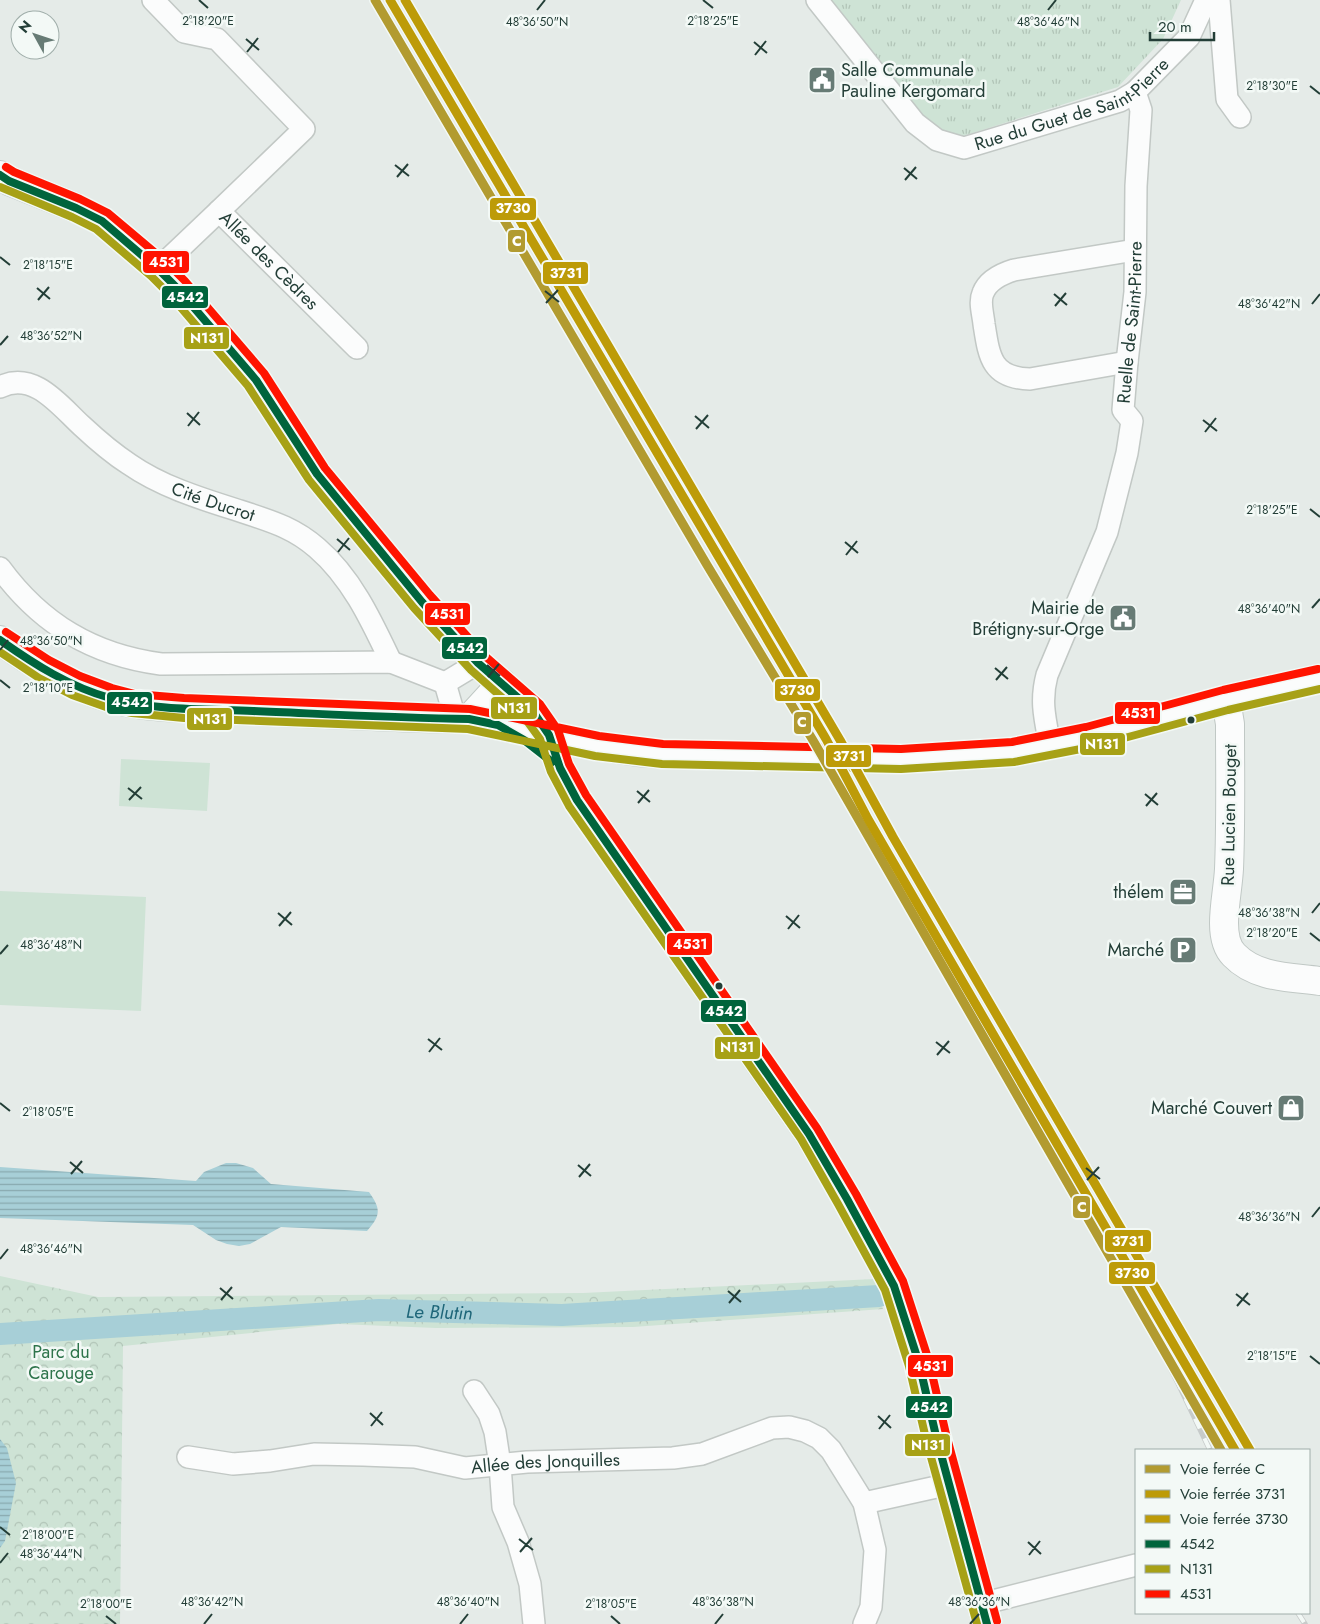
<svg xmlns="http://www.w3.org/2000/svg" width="1320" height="1624" font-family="Jost,sans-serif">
<defs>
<pattern id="grass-tufts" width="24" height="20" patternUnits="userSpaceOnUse" patternTransform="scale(1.25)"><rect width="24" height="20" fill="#cee3d5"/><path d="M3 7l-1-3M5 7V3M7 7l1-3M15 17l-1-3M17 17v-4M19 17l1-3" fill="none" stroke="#b1c4b7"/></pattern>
<pattern id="park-crowns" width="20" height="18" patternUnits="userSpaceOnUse" patternTransform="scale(1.25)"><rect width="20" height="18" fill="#cee3d5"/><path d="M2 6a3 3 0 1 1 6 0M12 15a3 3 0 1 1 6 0" fill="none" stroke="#b1c4b7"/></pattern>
<pattern id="water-rules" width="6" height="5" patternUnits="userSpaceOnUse" patternTransform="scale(1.25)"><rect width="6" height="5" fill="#a7cfd7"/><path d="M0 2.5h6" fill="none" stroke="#88a9af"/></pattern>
</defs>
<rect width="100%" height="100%" fill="#e5ebe8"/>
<path fill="url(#grass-tufts)" d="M827,0h354l-18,39 -45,48 -158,50 -32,-13z"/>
<path fill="url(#park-crowns)" d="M0,1276l98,21 485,-4 291,-14 9,30 -250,18 -197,1 -98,-4 -215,22 -3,278h-120z"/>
<path fill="#cee3d5" d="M121,759l89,4 -3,48 -88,-5z
M0,891l146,6 -5,114 -141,-6z"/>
<path fill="url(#water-rules)" d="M226,1163h10l17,5 18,16 98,8c12,17 12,23 -2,39l-86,-4 -31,17 -11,2 -12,-2 -11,-4 -23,-15 -193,-7v-51l196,14 8,-9z
M0,1439l7,9 9,35 -11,58 -5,7z"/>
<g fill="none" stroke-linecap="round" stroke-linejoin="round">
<path stroke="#a7cfd7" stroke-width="22" id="s1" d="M0,1334l379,-24 183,5 317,-19"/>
<defs>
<g id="street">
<path id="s2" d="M153,0l31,32 33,7 87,90 -85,82 138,137"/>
<path id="s3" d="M817,0l98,123 22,17 27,8 156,-47 15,-9 54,-55 17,-37"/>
<path d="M1219,0l8,99 13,18"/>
<path d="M158,269l61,-58"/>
<path d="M1127,362l-97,17c-39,-1 -41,-23 -46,-55 -1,-10 -5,-22 -1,-31 5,-13 18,-19 31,-23l121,-20"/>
<path id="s4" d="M0,387c34,-17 60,19 82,39 15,14 30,27 47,38 33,23 73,35 111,47 30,10 53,16 77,37 35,30 55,74 74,114"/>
<path d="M0,568c41,56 93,87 161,96l230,-2 54,21"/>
<path d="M445,683l33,-20"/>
<path d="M445,683l10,35"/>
<path d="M1226,700l94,-21"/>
<path id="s5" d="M1050,745c-5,-26 -10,-44 -3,-70l60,-143 20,-79 5,-32 -9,-11 4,-48 8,-70 1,-106 5,-76 -6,-18"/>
<path d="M474,1391l15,23 6,18 5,33 3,42 15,35 12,42 4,40"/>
<path id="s6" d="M188,1457l45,7 37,-3 44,-7 49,1 52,2 50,11 62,-6 146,-4 29,-4 70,-26 17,-1 16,4 14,7 12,12 33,53 11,47 -4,57 -7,17"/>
<path d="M864,1503l86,-19"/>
<path d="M981,1604l155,-39"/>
</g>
<path id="secondary" d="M0,175l9,6 67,27 26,13 56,48 19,19 79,92 61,94 105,128 56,61 54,47 17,25 11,33 17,32 232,334 38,65 47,87 25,77 17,73 51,188
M0,640c37,27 81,53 126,62 19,4 38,5 58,6l235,10 50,1 128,27 41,6 24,2 239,5 112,-7 75,-15 138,-37 4,24c0,48 1,97 -1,145 -1,18 -5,36 -5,54 0,11 2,24 10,32 22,23 56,22 86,26
M469,719l33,-36"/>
</defs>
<use href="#street" stroke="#c2c8c5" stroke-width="24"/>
<use href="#secondary" stroke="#c0c8c5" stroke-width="30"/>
<use href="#street" stroke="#fbfcfc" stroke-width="21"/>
<use href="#secondary" stroke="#fbfcfc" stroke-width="28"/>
<defs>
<path id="rail" d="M1135,1301l43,82 32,67
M1298,1613l7,11"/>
</defs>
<use href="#rail" stroke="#c7cbca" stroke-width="5.5"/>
<use href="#rail" stroke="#f3f9f6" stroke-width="4" stroke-dasharray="11" stroke-linecap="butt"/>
<defs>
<path id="bus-1" d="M0,175l9,6 67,27 26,13 56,48 19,19 79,92 61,94 105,128 56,61 54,47 17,25 11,33 17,32 232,334 38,65 47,87 25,77 17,73 51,188
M0,640c34,24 70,47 110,58 46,13 96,11 143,13 72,3 144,7 216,8l29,6 26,15 28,22"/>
<path id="bus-2" d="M0,187l72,30 24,12 55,47 19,19 78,91 61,94 105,128 57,62 53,47 16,22 11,33 18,34 232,333 37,65 47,86 24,76 17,73 51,185
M0,652l39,26 33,17 34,12 26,6 52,5 284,11 127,27 67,8 239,5 113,-7 77,-15 137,-37 92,-21"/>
<path id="bus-3" d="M6,167l8,5 66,27 28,14 57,48 20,20 79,92 61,95 105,127 55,61 55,48 18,26 11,34 17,31 231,333 39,66 47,87 26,80 17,73 51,187
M6,632l43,28 31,16 32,12 23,6 49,4 286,11 129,27 64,8 238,5 111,-7 74,-15 137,-37 95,-21"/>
</defs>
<use href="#bus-1" stroke="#f3f9f6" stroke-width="11"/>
<use href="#bus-2" stroke="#f3f9f6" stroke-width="11"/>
<use href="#bus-3" stroke="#f3f9f6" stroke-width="11"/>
<use href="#bus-1" stroke="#00643c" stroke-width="8"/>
<use href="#bus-2" stroke="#a7a116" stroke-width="8"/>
<use href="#bus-3" stroke="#ff1400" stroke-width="8"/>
<defs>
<path id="rail-1" d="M375,0l332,565 107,177 407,708"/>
<path id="rail-2" d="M405,0l435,740 53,97 357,613"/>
<path id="rail-3" d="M390,0l436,739 42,80 367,631"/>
</defs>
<use href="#rail-1" stroke="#f3f9f6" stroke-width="12"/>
<use href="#rail-2" stroke="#f3f9f6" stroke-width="12"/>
<use href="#rail-3" stroke="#f3f9f6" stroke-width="12"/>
<use href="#rail-1" stroke="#b29b30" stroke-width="9"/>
<use href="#rail-2" stroke="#bd9b08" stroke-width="9"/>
<use href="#rail-3" stroke="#bd9b08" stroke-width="9"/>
</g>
<path fill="none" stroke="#233e37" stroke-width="2" d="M199,0l9,8M703,0l10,8M537,10l8,-10M1048,10l8,-10M246,39l13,11M754,42l13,11M247,52l11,-14M755,55l11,-14M1310,86l10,8M395,165l14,11M904,168l13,11M397,177l11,-13M905,180l11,-13M0,257l10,8M37,288l13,11M545,291l14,11M1054,294l13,11M38,300l11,-13M546,303l12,-13M1312,304l8,-10M1055,306l11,-13M0,345l8,-9M187,413l13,12M695,416l14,12M1203,420l14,11M188,426l11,-14M696,429l12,-14M1205,432l11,-14M1310,509l10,8M337,539l13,11M845,542l13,11M338,552l11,-14M846,555l11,-14M1312,608l8,-9M0,650l8,-10M487,665l13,11M995,668l13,11M488,677l11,-13M0,680l10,8M996,680l11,-13M128,788l14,11M637,791l13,11M1145,794l13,11M129,800l12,-13M638,803l11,-13M1146,806l11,-13M278,913l14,12M1312,913l8,-10M786,916l14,12M279,926l12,-14M788,929l11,-14M1310,933l10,8M0,954l8,-9M428,1039l14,11M936,1042l14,11M429,1052l11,-14M937,1055l12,-14M0,1103l10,8M70,1162l13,11M578,1165l13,11M1086,1168l14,11M71,1174l11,-13M579,1177l11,-13M1087,1180l12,-13M1312,1217l8,-10M0,1259l8,-10M220,1288l13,11M728,1291l13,11M1236,1294l14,11M221,1300l11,-13M729,1303l11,-13M1237,1306l11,-13M1310,1356l10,8M370,1413l13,12M878,1416l13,12M371,1426l11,-14M879,1429l11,-14M0,1527l10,8M519,1539l14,11M1028,1542l13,12M520,1552l12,-14M1029,1555l11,-14M0,1563l8,-10M106,1616l10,8M611,1616l9,8M204,1624l8,-10M460,1624l8,-10M715,1624l8,-10M970,1624l9,-10"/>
<defs>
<symbol id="civic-square" viewBox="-11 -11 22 22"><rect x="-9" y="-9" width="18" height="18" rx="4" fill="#677b75" stroke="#f3f9f6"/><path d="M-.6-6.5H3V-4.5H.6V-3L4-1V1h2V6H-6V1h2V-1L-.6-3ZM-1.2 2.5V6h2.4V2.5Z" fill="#fff"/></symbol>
<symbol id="office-square" viewBox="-11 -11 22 22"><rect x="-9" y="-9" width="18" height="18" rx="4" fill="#677b75" stroke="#f3f9f6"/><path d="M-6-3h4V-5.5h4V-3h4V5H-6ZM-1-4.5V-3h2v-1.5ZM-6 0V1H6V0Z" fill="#fff"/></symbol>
<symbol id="parking-square" viewBox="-11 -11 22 22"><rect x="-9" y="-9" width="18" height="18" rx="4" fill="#677b75" stroke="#f3f9f6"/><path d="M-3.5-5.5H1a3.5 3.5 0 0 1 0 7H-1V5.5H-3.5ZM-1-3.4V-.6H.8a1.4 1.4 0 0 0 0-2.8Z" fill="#fff"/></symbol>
<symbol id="shop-square" viewBox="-11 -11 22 22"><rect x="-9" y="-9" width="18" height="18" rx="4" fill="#677b75" stroke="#f3f9f6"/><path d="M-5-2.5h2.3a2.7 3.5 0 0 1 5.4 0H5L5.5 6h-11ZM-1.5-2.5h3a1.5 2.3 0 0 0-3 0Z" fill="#fff"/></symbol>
</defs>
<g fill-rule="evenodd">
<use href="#civic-square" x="806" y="64" width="32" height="32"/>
<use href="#civic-square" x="1107" y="602" width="32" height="32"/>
<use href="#office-square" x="1167" y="876" width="32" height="32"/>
<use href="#parking-square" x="1167" y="934" width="32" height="32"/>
<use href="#shop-square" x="1275" y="1092" width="32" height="32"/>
</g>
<g fill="#233e37" stroke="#f3f9f6" stroke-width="2">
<circle cx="1191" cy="720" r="4.5"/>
<circle cx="719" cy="986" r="4.5"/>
</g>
<g text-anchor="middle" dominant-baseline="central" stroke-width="5" stroke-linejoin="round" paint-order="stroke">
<g font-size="18" fill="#233e37" stroke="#f3f9f6" text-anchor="end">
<text x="841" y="70" text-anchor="start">Salle Communale<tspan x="841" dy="21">Pauline Kergomard</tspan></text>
<text x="1104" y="608">Mairie de<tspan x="1104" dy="21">Brétigny-sur-Orge</tspan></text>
<text x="1164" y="892">thélem</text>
<text x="1164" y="950">Marché</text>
<text x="1272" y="1108">Marché Couvert</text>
</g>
<g font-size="18" fill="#233e37" stroke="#f3f9f6">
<text stroke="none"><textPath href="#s3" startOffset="331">Rue du Guet de Saint-Pierre</textPath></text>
<text stroke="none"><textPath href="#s2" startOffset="392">Allée des Cèdres</textPath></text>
<text stroke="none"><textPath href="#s5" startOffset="442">Ruelle de Saint-Pierre</textPath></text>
<text stroke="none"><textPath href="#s4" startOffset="251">Cité Ducrot</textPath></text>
<text transform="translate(1229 815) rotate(-89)">Rue Lucien Bouget</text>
<text stroke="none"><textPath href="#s6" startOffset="360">Allée des Jonquilles</textPath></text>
</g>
<g font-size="18" fill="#2e744b" stroke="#f3f9f6">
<text x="61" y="1352">Parc du<tspan x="61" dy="21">Carouge</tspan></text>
</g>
<g font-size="19" font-style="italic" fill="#1e6679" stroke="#f3f9f6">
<text stroke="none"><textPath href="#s1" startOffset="440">Le Blutin</textPath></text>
</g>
</g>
<g font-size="12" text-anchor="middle" fill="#233e37" stroke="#f3f9f6" stroke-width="5" stroke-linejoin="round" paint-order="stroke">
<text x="208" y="25">2°18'20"E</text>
<text x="713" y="25">2°18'25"E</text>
<text x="537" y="26">48°36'50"N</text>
<text x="1048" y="26">48°36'46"N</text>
<text x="1272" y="90">2°18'30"E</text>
<text x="48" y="269">2°18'15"E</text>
<text x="1269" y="308">48°36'42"N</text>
<text x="51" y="340">48°36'52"N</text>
<text x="1272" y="514">2°18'25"E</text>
<text x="1269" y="613">48°36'40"N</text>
<text x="51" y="645">48°36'50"N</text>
<text x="48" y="692">2°18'10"E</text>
<text x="1269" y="917">48°36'38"N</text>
<text x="1272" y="937">2°18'20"E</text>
<text x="51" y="949">48°36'48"N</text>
<text x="48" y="1116">2°18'05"E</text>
<text x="1269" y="1221">48°36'36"N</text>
<text x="51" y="1253">48°36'46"N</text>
<text x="1272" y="1360">2°18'15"E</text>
<text x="48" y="1539">2°18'00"E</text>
<text x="51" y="1558">48°36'44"N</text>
<text x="212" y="1606">48°36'42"N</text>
<text x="468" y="1606">48°36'40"N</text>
<text x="723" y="1606">48°36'38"N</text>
<text x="979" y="1606">48°36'36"N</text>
<text x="106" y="1608">2°18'00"E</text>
<text x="611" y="1608">2°18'05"E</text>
</g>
<g stroke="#f3f9f6" stroke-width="2">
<rect x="489" y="197" width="48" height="24" rx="5" fill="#bd9b08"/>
<rect x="507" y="229" width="19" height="24" rx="5" fill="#b29b30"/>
<rect x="142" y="250" width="48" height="24" rx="5" fill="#ff1400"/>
<rect x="542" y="261" width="47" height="24" rx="5" fill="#bd9b08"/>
<rect x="161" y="285" width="48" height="24" rx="5" fill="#00643c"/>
<rect x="183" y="326" width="47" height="24" rx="5" fill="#a7a116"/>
<rect x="424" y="602" width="47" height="24" rx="5" fill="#ff1400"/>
<rect x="441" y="636" width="47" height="24" rx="5" fill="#00643c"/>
<rect x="774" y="678" width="47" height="24" rx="5" fill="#bd9b08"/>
<rect x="106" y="691" width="47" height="24" rx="5" fill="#00643c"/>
<rect x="490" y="696" width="48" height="24" rx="5" fill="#a7a116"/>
<rect x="1114" y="701" width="47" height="24" rx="5" fill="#ff1400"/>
<rect x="186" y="707" width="47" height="24" rx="5" fill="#a7a116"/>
<rect x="793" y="711" width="19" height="24" rx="5" fill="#b29b30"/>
<rect x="1079" y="732" width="47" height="24" rx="5" fill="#a7a116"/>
<rect x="825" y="744" width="47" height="24" rx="5" fill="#bd9b08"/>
<rect x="666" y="932" width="47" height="24" rx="5" fill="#ff1400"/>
<rect x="700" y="999" width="47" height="24" rx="5" fill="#00643c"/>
<rect x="714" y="1036" width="47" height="24" rx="5" fill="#a7a116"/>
<rect x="1072" y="1195" width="19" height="24" rx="5" fill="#b29b30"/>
<rect x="1104" y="1229" width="48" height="24" rx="5" fill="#bd9b08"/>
<rect x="1108" y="1261" width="48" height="24" rx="5" fill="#bd9b08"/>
<rect x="907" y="1354" width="47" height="24" rx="5" fill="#ff1400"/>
<rect x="905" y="1395" width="48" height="24" rx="5" fill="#00643c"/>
<rect x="904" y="1433" width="47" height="24" rx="5" fill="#a7a116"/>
</g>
<g font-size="14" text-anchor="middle" font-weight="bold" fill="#fff">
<text x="513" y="213">3730</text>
<text x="517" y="246">C</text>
<text x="166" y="267">4531</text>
<text x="566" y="278">3731</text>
<text x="185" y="302">4542</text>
<text x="207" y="343">N131</text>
<text x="447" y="619">4531</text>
<text x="465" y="653">4542</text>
<text x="797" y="695">3730</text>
<text x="130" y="707">4542</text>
<text x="514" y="713">N131</text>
<text x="1138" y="718">4531</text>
<text x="210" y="724">N131</text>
<text x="802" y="727">C</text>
<text x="1102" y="749">N131</text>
<text x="849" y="761">3731</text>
<text x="690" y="949">4531</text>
<text x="724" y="1016">4542</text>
<text x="737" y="1052">N131</text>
<text x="1082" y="1212">C</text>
<text x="1128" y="1246">3731</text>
<text x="1132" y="1278">3730</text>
<text x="930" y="1371">4531</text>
<text x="929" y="1412">4542</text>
<text x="928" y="1450">N131</text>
</g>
<rect x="1135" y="1449" width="175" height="165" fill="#f3f9f6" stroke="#a0aeaa"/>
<rect x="1145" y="1465" width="25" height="8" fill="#b29b30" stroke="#a0aeaa"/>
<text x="1180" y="1474" font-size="15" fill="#233e37">Voie ferrée C</text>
<rect x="1145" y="1490" width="25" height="8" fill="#bd9b08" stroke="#a0aeaa"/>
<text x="1180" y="1499" font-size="15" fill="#233e37">Voie ferrée 3731</text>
<rect x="1145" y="1515" width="25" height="8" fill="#bd9b08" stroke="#a0aeaa"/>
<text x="1180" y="1524" font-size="15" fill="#233e37">Voie ferrée 3730</text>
<rect x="1145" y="1540" width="25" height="8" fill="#00643c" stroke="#a0aeaa"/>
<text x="1180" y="1549" font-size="15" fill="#233e37">4542</text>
<rect x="1145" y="1565" width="25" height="8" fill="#a7a116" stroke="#a0aeaa"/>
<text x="1180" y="1574" font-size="15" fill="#233e37">N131</text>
<rect x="1145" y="1590" width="25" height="8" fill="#ff1400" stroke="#a0aeaa"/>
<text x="1180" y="1599" font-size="15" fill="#233e37">4531</text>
<g transform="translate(35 35) rotate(310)"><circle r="24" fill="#f3f9f6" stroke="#a0aeaa"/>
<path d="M0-4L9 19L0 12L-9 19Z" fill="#677b75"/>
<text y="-8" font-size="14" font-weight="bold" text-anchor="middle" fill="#233e37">N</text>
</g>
<path d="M1150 32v8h64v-8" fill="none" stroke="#233e37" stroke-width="2.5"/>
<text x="1158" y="32" font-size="15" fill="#233e37" stroke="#f3f9f6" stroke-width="4" paint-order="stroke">20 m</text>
</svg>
